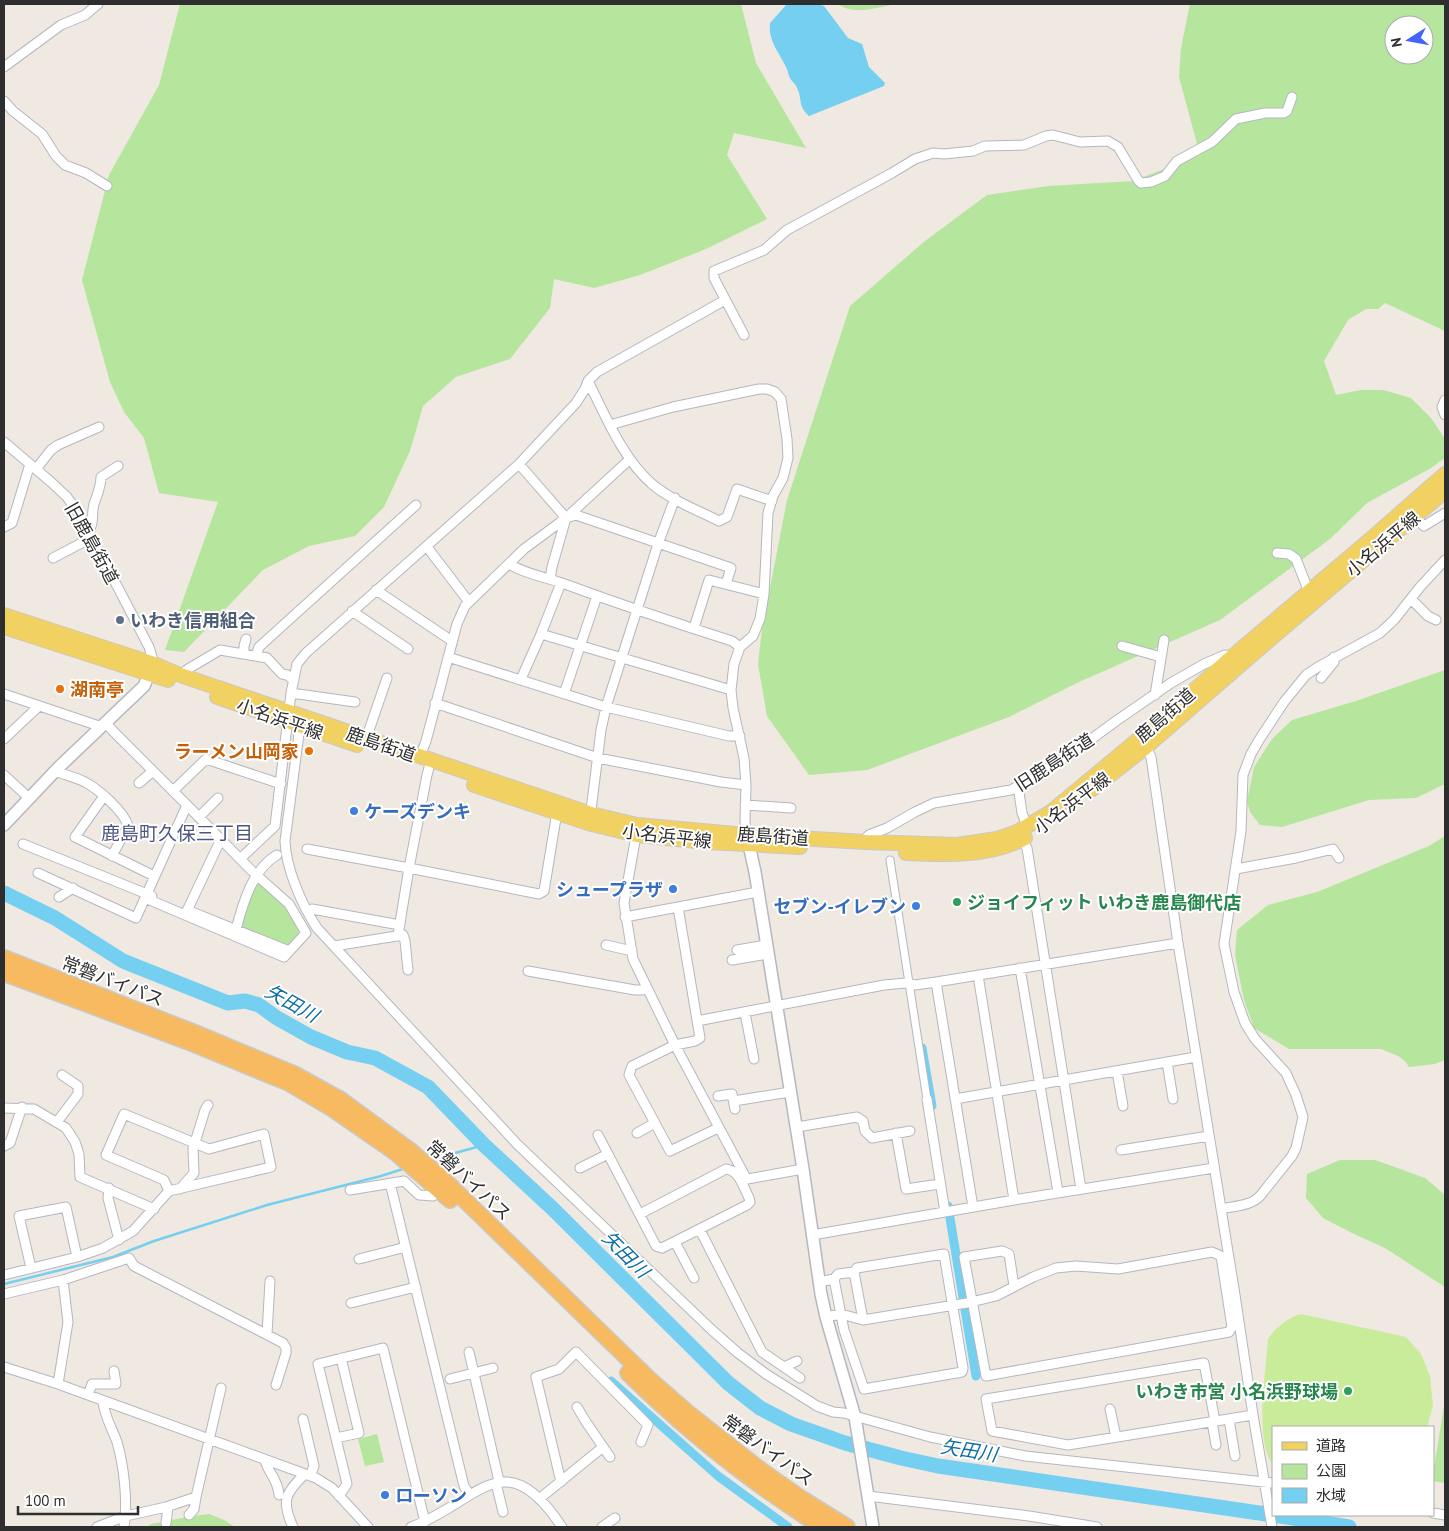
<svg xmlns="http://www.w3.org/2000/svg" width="1449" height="1531" font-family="'PT Sans','Noto Sans JP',sans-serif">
<rect width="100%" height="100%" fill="#efe9e1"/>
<path fill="#b6e59e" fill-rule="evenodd" d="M180,4h561l15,59 50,85 -72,-15 -7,22 40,64 -61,30 -66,26 -46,13 -40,-9 -4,29 -40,51 -54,18 -33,29 -13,45 -26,56 -29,29 -46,10 -46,24 -79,82 -19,-2 53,-148 -59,-9 -15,-55 -20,-26 -14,-30 -28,-102 27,-105 50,-90z
M838,4h58c-18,3 -42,12 -58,0z
M1190,4h255v327l-60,-28 -7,6h-12l-18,11 -24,41 12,34 24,-5h23l28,8 20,20 14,21v19l-14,10 -64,35 -37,36 -110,81 -141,62 -70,35 -142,53 -58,5 -42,-59 -9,-52 4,-35 25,-129 63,-194 75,-65 62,-46 61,-9 85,-5 67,-26 -21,-78 2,-29zM1394,25h30v30h-30z
M1445,670v114l-29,14 -47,2 -87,27 -22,-2 -10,-13 -3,-11 7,-34 18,-28 20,-19 64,-19z
M1445,836v224l-10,4 -26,3 -4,-6 -7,-5 -17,-7h-92l-35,-21 -10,-28 -9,-45 2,-25 31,-25 49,-13 112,-46z
M260,883c14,13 36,29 40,50l-16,18 -45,-18 9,-30 8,-19z
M1340,1160h35l50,18 20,17v92l-60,-39 -33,-15 -29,-15 -17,-20 1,-24z
M1445,1400v83l-12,-2v-7z
M377,1434l7,28 -19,4 -7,-27z
M209,1514l15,6 11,7h-88l4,-3 42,-8z"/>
<path fill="#c9ec9a" d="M1301,1314l105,23 15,17 9,22 3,30 -6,21h-154v38c-19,-25 -7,-94 -5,-126 6,-10 22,-23 33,-25z"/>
<path fill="#75cff0" d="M787,4h30l7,2 24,32 14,6 7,23 16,16 -1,3 -75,30c-12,-11 -6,-16 -12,-28 -1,-4 -5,-6 -7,-10 -2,-3 -2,-8 -4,-11 -7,-15 -18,-26 -16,-44z"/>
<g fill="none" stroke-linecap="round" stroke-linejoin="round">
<path stroke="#75cff0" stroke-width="2.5" d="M430,1160l54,-15
M4,1284l109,-27 41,-16 113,-36 114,-29 25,-8"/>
<path stroke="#75cff0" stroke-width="9" d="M922,1048l10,58
M948,1206l28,170
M611,1381l107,95 70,51"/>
<path stroke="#75cff0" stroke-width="15" d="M4,893l51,25 68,43 105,42 17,-2 14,4 18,13 34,19 36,15 28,6 53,29 56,58 69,64 175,174 32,25 31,16 54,19 56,15 37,8 335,49
M1274,1515l75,12"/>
<defs>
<path id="pedestrian" d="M890,860l37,239"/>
<path id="minor" d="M4,67l57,-42 24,-10 13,-11
M4,101l9,10 29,23 14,22 9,9 21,8 21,13
M744,335l-30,-57v-7l50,-21 23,-20 105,-57 23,-14 18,-6 11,1 29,-3 12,-5 39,-1 22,-9 7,-1 27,7 28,-1 10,6 20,33 3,3 10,-1 14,-6 12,-15 35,-19 24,-23 29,-6h19l3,-2 5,-14
M588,381c17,34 35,78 64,103 19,16 45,26 67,37l8,-4 10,-28 35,12
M1445,400l-3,7 3,8
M610,425l63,-18 86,-18h8l8,3 6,7 6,40 1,19 -5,20 -10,18 -5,17 -4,81 -4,25 -7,17 -13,11 -6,17 -3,26 2,18 11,50 2,27 -1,36 1,14
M4,442l47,40 16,15 14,20 68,130 5,17
M519,464l47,54
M36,469l15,-19 7,-5 41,-18
M1415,517l9,9 21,-13
M4,527l8,-4 18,-59
M88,532c7,-9 3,-18 6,-28 3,-9 7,-17 7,-27l17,-11
M427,547l42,55
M1277,553l12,1 7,5 13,33
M53,558l38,-20
M509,564c16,10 36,13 53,19 57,21 113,40 170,58l8,6
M550,579l2,-12 14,-49 10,-3 155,53 -5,16
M376,590l76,51
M1411,599l17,17 8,4
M352,611l56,38
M694,628l15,-48 55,14
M541,634l190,56
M1122,646l39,11
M244,654v-8l2,-7
M256,656l3,-9 157,-142
M448,657l158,50 123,29h11
M180,675l8,-6 32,-19 47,8 15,16 5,1 7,5
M1321,678l13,-16v-5
M521,679l20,-45 20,-51
M291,693l64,9
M4,694l98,33
M564,694l33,-98
M1155,695l9,-55
M435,703l163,55 123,24 25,3
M106,723l6,7 75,75 65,66 37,33 17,29 -22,24 -139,-59 42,-93
M300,726l-15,115c1,28 17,64 32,87l200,216 196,187 25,22 28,21 51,32 16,6 11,1 86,24 95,19 248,27
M4,739l35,-33
M366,739l21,-61
M1144,744l7,13 27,186 57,352 18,120 19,112
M420,757l6,-16 31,-117 8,-18 59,-57 42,-31 64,-59
M55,771c10,4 20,6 30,11 13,7 39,29 43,44l-16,30
M4,775l25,23
M139,783l14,-12
M1018,786l4,27 5,13
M173,791l33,-32 75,25
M104,796l-29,41 79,39
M745,805l46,3
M199,817l19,-19
M590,818l11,-88 5,-23 52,-163 17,-46
M637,830l-13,73 9,56 42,86 71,133
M1019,836l8,12 54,341
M866,842l1,-5 2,-2 18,-7 28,-16 19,-9 77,-13 60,-36 45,-33 55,-38 33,-19 21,-9 7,1
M23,844l129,52
M307,849l102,19 18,-93 4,-15
M240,859l35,-33 16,-133 6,-29 9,-11 213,-189 57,-61 9,-14 3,-8 9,-9 128,-72
M1236,869l60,-11 37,-9 6,9
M38,873l98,45 9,-20
M59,897l14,-9
M678,907l22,131 -5,3 -20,4 -43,21 -3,9 41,76 48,-23
M312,909l88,16
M192,912l97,39
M185,915l36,-76
M625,917l133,-25
M235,933c7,-26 16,-63 42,-78
M398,935l11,-67 130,26 5,-3 12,-73
M606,945l26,6
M334,946l69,-11 2,6 3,29
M737,950l29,-5
M732,960l36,-6
M1020,968l38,224
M528,971l107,19h7l5,-2
M978,975l36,225
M936,982l37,225
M745,1013l9,46
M697,1021l187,-36 22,-2 9,2 21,-3 242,-39
M1167,1062l6,37
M1117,1071l6,35
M718,1096l14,-2 3,15
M927,1099l18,113
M955,1099l241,-42
M734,1101l56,-9
M4,1108l30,1 32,19 9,14 4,12 1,23 74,32
M57,1122l21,-28v-8l-16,-11
M797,1127l60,-10 6,4 2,10 7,7 38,-7
M637,1133l18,-10
M896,1133l10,56 34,-5
M598,1135l58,111 6,2 85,-43 3,-3 -1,-4c-5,-10 -10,-28 -23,-29l-86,45
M4,1146l6,-3 12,-36
M1121,1150l88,-14
M580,1168l28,-14
M742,1180l61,-11
M390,1183l74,303 6,9
M109,1188l-1,10 11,42
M180,1189l14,-16 -1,-24 12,-39 3,-5
M350,1190l54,-9 15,14 14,1 5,-8
M1221,1209c13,-3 30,-3 39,-13l32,-40 4,-8 7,-31 -7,-22 -10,-22 -31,-34 -10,-16 -11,-31 -10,-48 17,-113 2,-56 8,-21 8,-14 25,-38 22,-27 12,-8 62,-34 14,-13 26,-33 25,-27
M700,1230l62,122 38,26
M812,1235l202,-35 200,-32
M675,1242l19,36
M359,1259l47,-12
M31,1268l-12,-52 47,-9 11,50
M4,1275l73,-18 26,-9 30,-17 36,-40 102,-24 -7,-33 -55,15 -85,-35 -18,41 58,25 5,11
M834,1279l10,51 20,59 98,-17 1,-4 -19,-114 -87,14 -3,4 9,48
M819,1282l15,-3 4,-5 16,-2
M4,1294l59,-14 66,-22 5,8 149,77 3,5v5l-10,32
M351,1303l65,-16
M826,1317l15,-3 22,6 104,-17 29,-7 37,-19 23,-9 20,-2 42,3 94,-17 9,4 11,71 -3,5 -243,44 -22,-119 38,-6 7,3 5,32
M267,1334l3,-53
M469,1352l30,129
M4,1367l54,17 258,94 16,10 36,39
M784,1367l13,-6
M450,1379l43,-11
M58,1384l10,-62 -5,-42
M88,1395l4,-11h24l-2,-13
M103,1401c1,15 9,27 14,41 7,24 11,61 7,85
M577,1407l9,15 24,35
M1110,1409l6,28
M303,1419l11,47 -4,10
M1229,1419l6,37
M1215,1421l-11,-58 -218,36 6,32 76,14 185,-30
M1212,1422l4,23
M336,1438l23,-5 -18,-75
M265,1460c3,13 13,19 14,35
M561,1482l-25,-105 23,-8 17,-17 72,73 -7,17
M496,1483l7,29
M339,1496l8,-12 -29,-120 65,-16 42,174
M868,1496l161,20 68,11
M539,1499l64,-52
M1433,1513l12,2
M189,1515l5,-6 2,-12
M166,1523l2,-16
M97,1527l29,-11 40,-9 30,-10 25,-109
M293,1527c-12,-26 -8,-34 12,-53
M411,1527c67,-24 92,-88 151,0
M602,1527l13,-9"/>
<path id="tertiary" d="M4,825l54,-57 86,-82 8,-19
M747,836l8,36 48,297 18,125 5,23 29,100 18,110"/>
<path id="primary" d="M4,615l150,49 26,11 411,139 46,11 109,10 120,7 91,3 40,-6 20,-7 34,-20 89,-74 93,-82 139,-118 73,-64
M4,627l164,53
M217,697l140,48
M474,785l114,38 49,12 70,7 93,5
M1091,790l55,-43 115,-100 184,-156
M906,853c39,2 83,4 119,-15"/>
<path id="trunk" d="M4,958l191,75 99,41 47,26 67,49 32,27 209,203 39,34 74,58 40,28 45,28
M4,973l185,69 100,41 44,26 62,43 55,48
M628,1373c60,59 124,110 194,154"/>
</defs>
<use href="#pedestrian" stroke="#b4b7c1" stroke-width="9"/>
<use href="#minor" stroke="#b4b7c1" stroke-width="11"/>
<use href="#tertiary" stroke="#b4b7c1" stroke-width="14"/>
<use href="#primary" stroke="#c9c9c9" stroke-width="16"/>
<use href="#trunk" stroke="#c9c9c9" stroke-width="18"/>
<use href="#pedestrian" stroke="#fff" stroke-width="7"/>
<use href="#minor" stroke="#fff" stroke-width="9"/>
<use href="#tertiary" stroke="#fff" stroke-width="11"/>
<use href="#primary" stroke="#f2d163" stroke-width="14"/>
<use href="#trunk" stroke="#f8ba60" stroke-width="15"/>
</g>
<circle fill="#5c6f8a" stroke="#fff" stroke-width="2" cx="120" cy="620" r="5"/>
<g fill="#e8710a" stroke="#fff" stroke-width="2">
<circle cx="60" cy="689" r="5"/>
<circle cx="309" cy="751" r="5"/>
</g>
<g fill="#3f7fe0" stroke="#fff" stroke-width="2">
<circle cx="354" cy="811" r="5"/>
<circle cx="673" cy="889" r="5"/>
<circle cx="916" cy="906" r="5"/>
<circle cx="385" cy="1495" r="5"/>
</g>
<g fill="#2e9e5b" stroke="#fff" stroke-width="2">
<circle cx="957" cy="902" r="5"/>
<circle cx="1348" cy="1391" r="5"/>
</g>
<g text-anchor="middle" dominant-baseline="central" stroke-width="4" stroke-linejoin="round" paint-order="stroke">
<g font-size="18" fill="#2e2e2e" stroke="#fff">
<text transform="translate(92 543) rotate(61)">旧鹿島街道</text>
<text transform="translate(1383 544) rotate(-40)">小名浜平線</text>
<text transform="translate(1165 715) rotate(-41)">鹿島街道</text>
<text transform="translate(280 719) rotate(19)">小名浜平線</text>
<text transform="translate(381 744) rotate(19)">鹿島街道</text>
<text transform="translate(1054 762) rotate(-33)">旧鹿島街道</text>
<text transform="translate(1072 803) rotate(-37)">小名浜平線</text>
<text transform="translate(667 836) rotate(7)">小名浜平線</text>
<text transform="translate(773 836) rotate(4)">鹿島街道</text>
<text transform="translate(113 981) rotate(21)">常磐バイパス</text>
<text transform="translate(469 1180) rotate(43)">常磐バイパス</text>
<text transform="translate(768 1450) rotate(36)">常磐バイパス</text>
</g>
<g font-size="18" font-weight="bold" fill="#4e5e75" stroke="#fff" text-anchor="start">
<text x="130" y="620">いわき信用組合</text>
</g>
<g font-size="18" font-weight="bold" fill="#c56008" stroke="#fff" text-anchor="start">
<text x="70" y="689">湖南亭</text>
<text x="299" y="751" text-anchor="end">ラーメン山岡家</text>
</g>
<g font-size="18" font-weight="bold" fill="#366cbe" stroke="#fff" text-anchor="start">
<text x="364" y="811">ケーズデンキ</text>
<text x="663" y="889" text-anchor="end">シュープラザ</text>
<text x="906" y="906" text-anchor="end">セブン-イレブン</text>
<text x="395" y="1495">ローソン</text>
</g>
<g font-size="18" font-weight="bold" fill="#27864d" stroke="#fff" text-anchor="start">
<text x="967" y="902">ジョイフィット いわき鹿島御代店</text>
<text x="1338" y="1391" text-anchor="end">いわき市営 小名浜野球場</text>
</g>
<g font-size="19" fill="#4d5680" stroke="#fff">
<text x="177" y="833">鹿島町久保三丁目</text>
</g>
<g font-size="19" font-style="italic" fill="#0d6fa3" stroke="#fff">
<text transform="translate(292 1003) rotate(29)">矢田川</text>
<text transform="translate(626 1254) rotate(45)">矢田川</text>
<text transform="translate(969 1450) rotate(9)">矢田川</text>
</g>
</g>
<rect width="1449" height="1531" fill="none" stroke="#2e2e2e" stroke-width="10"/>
<rect x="1272" y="1426" width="162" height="90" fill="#ffffff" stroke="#ababab"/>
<rect x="1282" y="1442" width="25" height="8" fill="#f2d163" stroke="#ababab"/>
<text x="1316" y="1451" font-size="15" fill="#2e2e2e">道路</text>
<rect x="1282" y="1464" width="25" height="15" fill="#b6e59e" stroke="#ababab"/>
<text x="1316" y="1476" font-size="15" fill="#2e2e2e">公園</text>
<rect x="1282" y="1488" width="25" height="15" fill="#75cff0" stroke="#ababab"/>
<text x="1316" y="1501" font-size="15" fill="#2e2e2e">水域</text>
<g transform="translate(1409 40) rotate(259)"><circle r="24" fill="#ffffff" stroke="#ababab"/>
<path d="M0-4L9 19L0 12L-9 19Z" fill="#4264fb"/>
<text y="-8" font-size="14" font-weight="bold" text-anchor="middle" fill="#2e2e2e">N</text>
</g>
<path d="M18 1506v8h120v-8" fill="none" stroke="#2e2e2e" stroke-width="2.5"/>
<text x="25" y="1506" font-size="15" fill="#2e2e2e" stroke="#ffffff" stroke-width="4" paint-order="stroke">100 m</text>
</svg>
